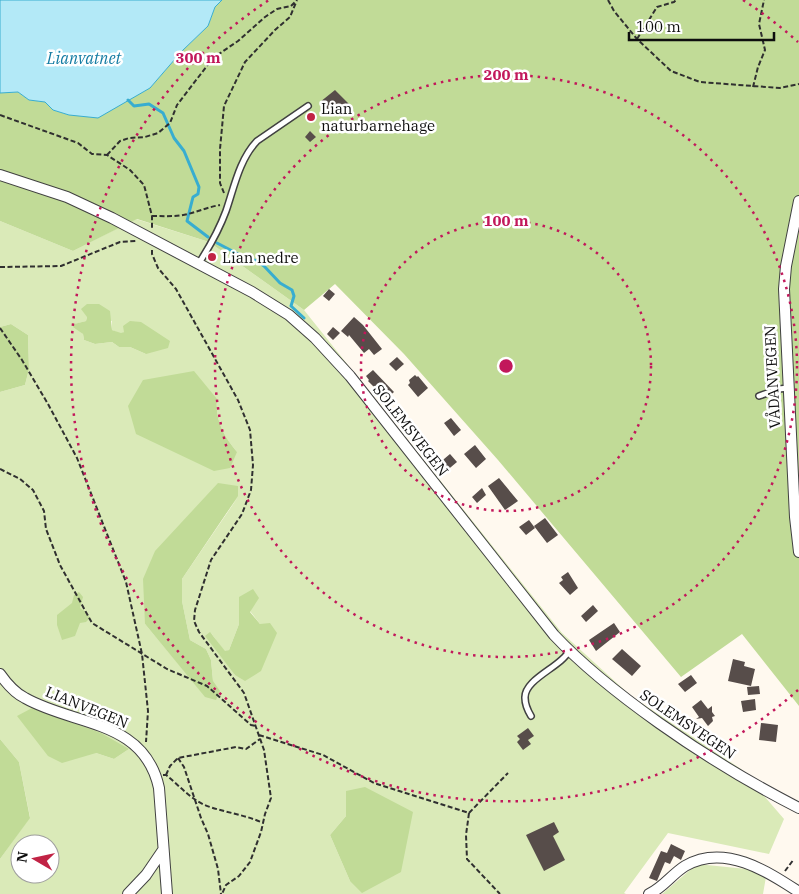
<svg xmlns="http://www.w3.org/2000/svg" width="799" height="894" font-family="'IBM Plex Serif',serif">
<rect width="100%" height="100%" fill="#fff9ef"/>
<path fill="#daeab8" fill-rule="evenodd" d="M136,219l73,23 95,68 258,323 69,63 110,73 43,50 -15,35 -101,-21 -44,60 2,1h-626v-35l30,-42 -11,-55 -19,-23v-347l25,-7 4,-16 -1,-34 -17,-11 -11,3v-106l73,30zM87,317l25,4v9l9,4 3,-2 22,22 -16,-7h-11l-7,-5 -17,2 -11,-4 -1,-6 -8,-10 11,-3zM143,380l74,19c-2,22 7,37 20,53zM238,497l-56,82v22l8,39 16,9 5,11 2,21 -8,15 -60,-72zM239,597l21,27 -25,51 -24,-42 14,19 4,-2 10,-26zM129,749l-15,10 -18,-6zM346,816l4,65 -20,-46zM20,844h30v30h-30z
M697,864l70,7 -4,23h-101z"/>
<path fill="#c1db97" d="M222,0h577v706l-57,-72 -61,43 -183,-217 -94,-106 -69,-70 -31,26 -95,-68 -72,-23 -64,32 -73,-30v-128l18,-1 11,8 16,2 8,8 16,5 59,-15 22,-12 32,-37 26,-25 7,-19z
M87,304h12l11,7 2,19 9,3 3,-1 -1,-6 7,-5 11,1 29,19 -2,7 -22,6 -16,-7h-11l-7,-5 -17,2 -11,-4 -1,-6 -10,-7 1,-3 12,-3 1,-4 -6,-8z
M11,324l17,11 1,34 -4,16 -25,7v-65z
M194,371l23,28c-2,22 7,37 20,53l-7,16 -16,3 -78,-37 -8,-28 15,-26z
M218,483l20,3v10l-56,83v22l8,39 16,9 5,11 2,21 7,10 -4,9 -11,-3 -60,-73 -2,-45 12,-28z
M253,589l6,9 -9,14 10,12 10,-1 7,10 -16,38 -16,10 -10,-6 -30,-39 5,-4 15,19 4,-1 10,-26v-27z
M79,592l4,5 -3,11 6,4 4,6 -4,4 -6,1 -5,13 -13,4 -5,-15v-10l15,-12 2,-8z
M32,708l69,25 28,16 -15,10 -18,-6 -34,10 -14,-7 -31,-40z
M0,739l19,23 11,56 -30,41z
M365,787l48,25 -12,60 -39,21 -12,-12 -20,-46 16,-19v-25z"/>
<path fill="#b3e9f7" stroke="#38add0" d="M0,0h222l-7,7 -7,19 -26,25 -32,37 -52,30 -29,-3 -16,-5 -8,-8 -16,-2 -11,-8 -18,1z"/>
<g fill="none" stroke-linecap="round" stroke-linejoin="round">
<path stroke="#38add0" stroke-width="3" d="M128,100l6,6 15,-2 14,9 11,25 10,13 15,36 -1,7 -5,3 -6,24 21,16
M217,243l25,13 15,5 7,5 16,17 12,7 2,6 -3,10 13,12"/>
</g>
<path fill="#574d4a" d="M335,90l15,15 -10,10 -5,-4 -3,3 -12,-12z
M310,131l6,6 -6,5 -5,-5z
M329,289l6,5 -6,7 -6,-5z
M354,317l9,8 19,24 -8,6 -5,-6 -5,4 -15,-18 -1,2 -7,-6z
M333,327l7,6 -7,7 -6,-6z
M397,357l7,7 -8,7 -7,-7z
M373,370l21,22 -7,6 -10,-11 -2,1 -7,-7 1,-1 -3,-4z
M415,375l2,2 1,-1 10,12 -10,9 -10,-12 2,-2 -1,-3z
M451,418l10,12 -7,6 -10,-13z
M475,445l11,14 -10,9 -12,-14z
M450,454l7,8 -12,10 -7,-8z
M499,478l19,23 -13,9 -17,-24z
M482,488l4,7 -9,8 -5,-6z
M545,518l13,17 -11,8 -13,-17z
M529,520l6,8 -9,7 -7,-8z
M568,572l10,16 -8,7 -11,-12 4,-3 -2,-3z
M593,605l5,6 -12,11 -5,-6z
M614,623l6,9 -24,19 -7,-11z
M622,649l19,17 -9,10 -20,-17z
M733,659l12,3 -1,4 11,3 -4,17 -23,-5z
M691,675l6,8 -12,9 -7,-8z
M759,686l1,8 -12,1 -1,-8z
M755,699l1,11 -13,2 -2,-11z
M701,700l7,9 4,-3v6l3,4 -3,1 1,4 -5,5 -6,-8 -6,1 3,-2 -7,-10z
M761,723l17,2 -2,17 -17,-2z
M528,728l6,8 -6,4 3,4 -8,6 -6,-8 3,-3 -3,-3z
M554,822l5,10 -6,4 12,24 -21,11 -18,-36z
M671,844l14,7 -4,9 -7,-4 -4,8 -5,-2 -8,19 -8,-3 12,-27 6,2z"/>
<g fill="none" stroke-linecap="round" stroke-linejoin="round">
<defs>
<path id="lane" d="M199,263c11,-17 20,-33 27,-52 8,-23 13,-51 31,-70l51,-35
M759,396l20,-7 9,-1
M531,716c-3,-5 -6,-12 -6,-18 -1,-19 36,-31 44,-47"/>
<path id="street" d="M0,175l67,22 45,21 140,74 37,23 26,23 35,38 204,259c32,34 67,61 105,88 45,32 91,60 140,85
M799,201l-13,65 -2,23 11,228 4,35
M0,674c7,10 15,19 25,24 49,28 119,21 134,90l8,106
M128,894l18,-19 17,-25
M649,894c14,-6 23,-20 36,-28 39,-23 82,5 114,26"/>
</defs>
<use href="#lane" stroke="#414141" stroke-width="8"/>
<use href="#street" stroke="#414141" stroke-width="12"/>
<path stroke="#303030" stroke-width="2" stroke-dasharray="5 2.5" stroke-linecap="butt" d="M608,0l6,11 23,28 34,32 29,11 80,6 19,-4
M637,39l20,-32 17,-5 2,-2
M753,87l5,-20 7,-17 -6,-26 5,-24
M0,115l78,28 14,11 15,1 23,15 14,15 8,31v12
M107,155l13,-14 9,-3 16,-1 13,-4 12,-10 7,-18 36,-47 25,-17 27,-24 12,-8 14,-3 5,-5
M224,193l-4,-10v-34l4,-43 21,-44 30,-32 15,-13 7,-17
M152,216c12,0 24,1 36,-2 11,-3 21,-7 32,-9
M152,250v4l6,14 18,21 62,111 12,30 3,35 -2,25 -9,24 -31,46 -16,50 -1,11 5,11 45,61 20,57 7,48 -6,16 -4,18 -11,30 -11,14 -13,9 -4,9
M0,267l61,-1 59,-24 16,-1
M0,328l22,32 26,44 29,54 49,124 16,72 6,57 -2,31
M0,469l20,10 13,11 11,21 2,18 14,36 32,58 75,46 40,17 44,39 5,1
M259,735l64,20 51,28 95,30 -3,22 1,24 33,35
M178,758l6,9 17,51 7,16 10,35 3,25
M163,775h3c14,11 27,27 44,32 18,6 36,8 53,16
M166,775l4,-9 8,-8 58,-11 10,2 14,-10
M469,813l39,-40
M785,871l9,-12"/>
<use href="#lane" stroke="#fff" stroke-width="5"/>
<use href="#street" stroke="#fff" stroke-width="10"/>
</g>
<g fill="none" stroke="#c2185b" stroke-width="2.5" stroke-dasharray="2.5 5">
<circle cx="506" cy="366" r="145"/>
<circle cx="506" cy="366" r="291"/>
<path d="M798 690A436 436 0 1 1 269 0M743 0A436 436 0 0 1 798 42"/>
</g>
<g fill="#c12345" stroke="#fff" stroke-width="2">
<circle cx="311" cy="117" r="5"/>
<circle cx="212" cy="257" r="5"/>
</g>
<g text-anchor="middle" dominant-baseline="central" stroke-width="5" stroke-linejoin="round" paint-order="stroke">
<g font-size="15" fill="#0e0e0e" stroke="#fff" text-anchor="start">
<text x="321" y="108">Lian<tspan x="321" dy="17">naturbarnehage</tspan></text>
<text x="222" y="257">Lian nedre</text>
</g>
<g font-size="15" fill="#0e0e0e" stroke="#fff">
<text transform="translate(772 377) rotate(-93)">VÅDANVEGEN</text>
<text transform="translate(411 430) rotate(52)">SOLEMSVEGEN</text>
<text transform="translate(87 707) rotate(22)">LIANVEGEN</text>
<text transform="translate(688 724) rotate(34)">SOLEMSVEGEN</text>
</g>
<g font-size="16" font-style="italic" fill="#147ca3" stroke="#fff">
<text x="84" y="58">Lianvatnet</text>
</g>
</g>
<circle cx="506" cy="366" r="8" fill="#c2185b" stroke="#fff" stroke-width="2.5"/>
<g font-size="15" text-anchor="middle" font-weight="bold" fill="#c2185b" stroke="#fff" stroke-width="5" stroke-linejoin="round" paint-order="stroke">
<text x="198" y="63">300 m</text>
<text x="506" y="80">200 m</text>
<text x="506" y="226">100 m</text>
</g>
<g transform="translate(35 859) rotate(279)"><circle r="24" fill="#ffffff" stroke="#9f9f9f"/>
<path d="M0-4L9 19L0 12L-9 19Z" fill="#c12345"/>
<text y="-8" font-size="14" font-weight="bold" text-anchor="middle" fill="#0e0e0e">N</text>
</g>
<path d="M629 32v8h145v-8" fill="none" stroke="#0e0e0e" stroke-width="2.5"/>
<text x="636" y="32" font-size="15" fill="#0e0e0e" stroke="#ffffff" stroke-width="4" paint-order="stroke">100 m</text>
</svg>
